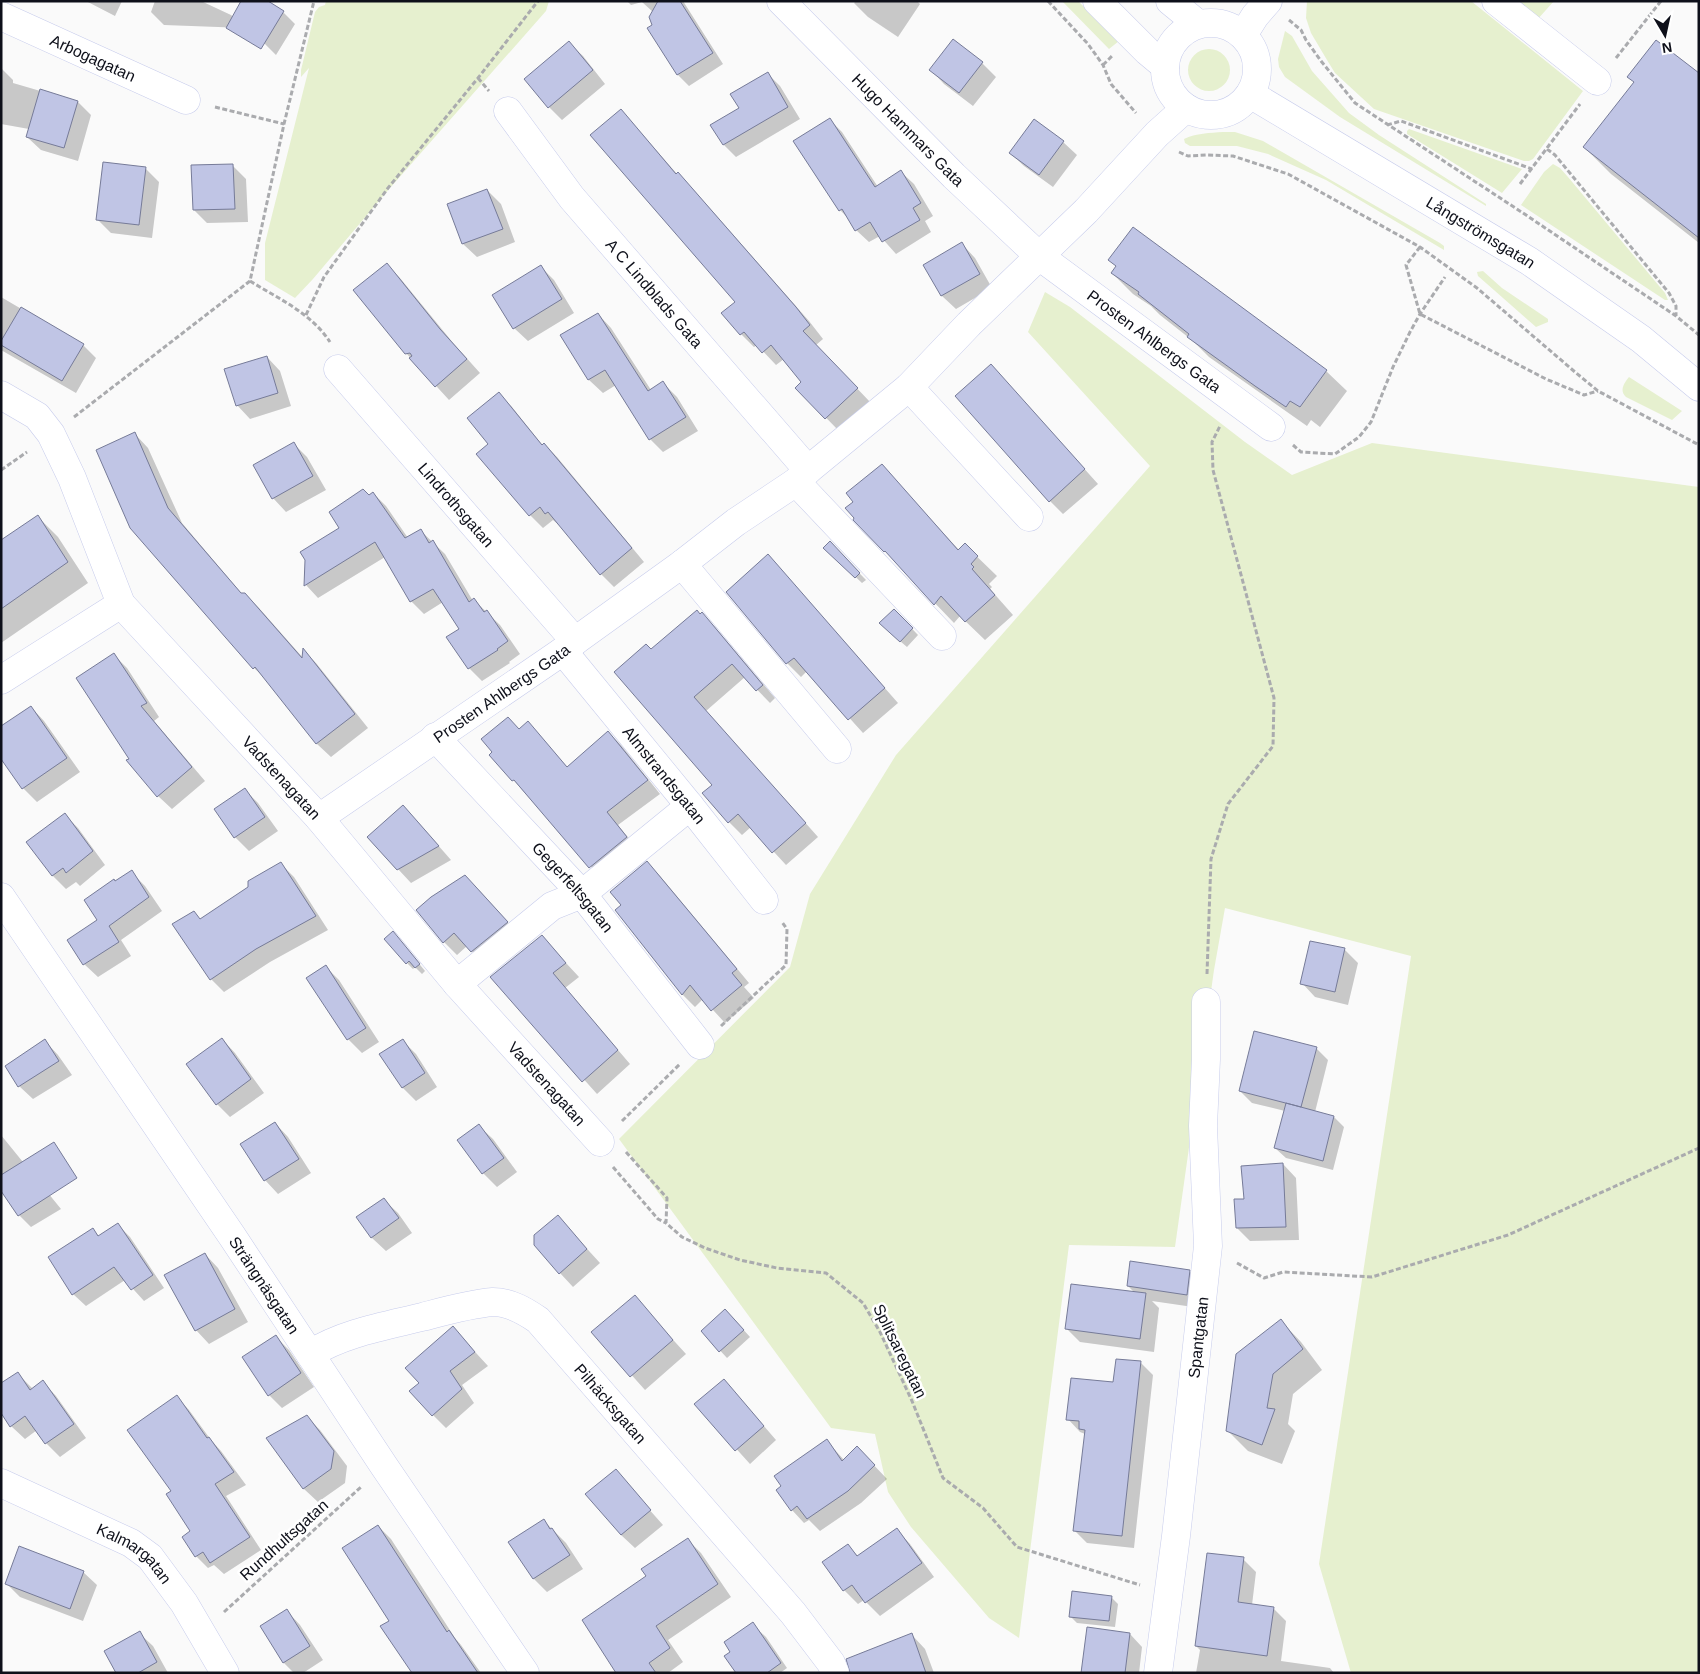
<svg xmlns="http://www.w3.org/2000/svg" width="1700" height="1674" font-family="Helvetica,sans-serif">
<rect width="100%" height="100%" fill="#fafafa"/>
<path fill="#e6f0cf" d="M326,1h223l-3,10 -163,185 -70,83 -18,19 -30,-18v-37l44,-175 -8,9v-7l14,-58 4,-5 6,-2z
M1062,1h16l41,40 -10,8z
M1307,1h164l112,90 -50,68 -4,2h-5l-150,-52 -39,-36 -8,-13 -16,-27 -5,-15z
M1513,1h41l-17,19z
M1285,31l7,5 20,35 37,42 30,22 107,69v2l-146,-89 -55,-40 -6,-10 -1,-8z
M1188 70a21 21 0 1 1 42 0a21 21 0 1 1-42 0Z
M1409,129l113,40 -20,24 -95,-59v-3z
M1223,132h12l28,9 177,102 4,3v4l-118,-70 -58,-26 -31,-8h-47l-5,-3 -1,-4c12,-6 26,-6 39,-7z
M1553,164l7,4 8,9 97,116 3,7h-3l-144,-95 23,-33z
M1483,271l19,17 46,31v3l-12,5 -58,-51 -1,-4z
M1045,292l25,15 175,135 47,33 80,-32 327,44v1186h-348l-32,-109 92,-608 -186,-48 -11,62 -39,277 -106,-2 -50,393 -30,-20 -78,-91 -23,-35 -13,-58 -44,-6 -212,-289 171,-172 20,-73 86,-139 254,-289 -122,-134z
M1629,377l53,34 -10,9 -46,-23c-7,-6 -2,-14 3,-20z"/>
<path fill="#0003" d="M86,1h36l-7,15z
M155,1h46l30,14 14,13 -81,-3 -13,-13z
M239,1h32l-1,3 13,8 12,12 -19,31 -11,-11z
M627,1h56l40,63 -34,22 -11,-11 -29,-46 4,-3v-14l-11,-10 -11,3z
M856,1h61l3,3 -22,33 -30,-20 -14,-14z
M953,41l29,22 14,14 -23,29 -29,-22 -13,-14z
M569,43l14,13 22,28 -43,36 -13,-13z
M1,68l12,12v3l65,19 13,13 -13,46 -37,-11 -14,-13 2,-8 -28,-5z
M767,73l13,13 20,33 -64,38 -12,-12 -12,-20 28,-17z
M1699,75v168l-88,-69 -27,-27z
M621,110l56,64 14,13 118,134 14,18 -7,6 54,57 -31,29 -42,-43 5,-6 -18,-23 -8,6 -19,-20 -3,2 -13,-13 -4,-32z
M830,120l12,12 36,55 23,-15 13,12 19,32 -8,5 6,11 -35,22 -16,-18 -11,6 -13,-12 -4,-8 -12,-12z
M1063,142l14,13 -24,32 -29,-21 -14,-13z
M232,165l14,14 2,43 -41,1 -13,-13z
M145,168l14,14 -7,56 -41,-5 -14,-14z
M487,190l14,14 14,38 -38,15 -14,-13 -15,-39z
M962,244l13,14 17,30 -36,21 -14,-13 -17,-31z
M1110,260l216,111 21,20 -27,36 -9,-7 -4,6 -98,-69 -16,-16 -33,-26 -9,-9 -18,-12 -21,-21 5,-6z
M386,264l14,14 54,66 26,29 -31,27 -43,-47z
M541,267l13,13 20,33 -46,28 -14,-13z
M1,297l82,48 13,13 -20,35 -75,-43z
M598,314l13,14 40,62 12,-7 14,14 21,34 -35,21 -13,-13 -34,-54 -13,8 -14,-13 -27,-44z
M267,357l13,14 11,35 -41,13 -13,-14z
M991,365l107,119 -35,30 -13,-13z
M499,394l13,13 31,39 1,-2 13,13 87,105 -30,25 -13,-13 -41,-49v1l-7,-6 -10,8 -13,-13 -41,-71z
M135,434l13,14 34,75 60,71h3l14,14 45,51v-8l12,12 52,65 -37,29 -14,-13 -49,-63 -14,-13 -122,-141z
M294,444l13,13 19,33 -40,22 -13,-14z
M881,465l78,85 6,-5 32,31 -8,8 3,3 -2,2 23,26 -28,25 -25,-24 -6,7 -69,-72 -30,-49z
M373,493l13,13 22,32 13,-7 24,23 28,47 1,-1 26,25 20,29 -11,8 1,1 -28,18 -13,-13 -8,-39 -18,-27 -19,12 -13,-13 -26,-44 -67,41 -12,-13v-26l35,-31z
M38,517l20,20 30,46 -87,60v-101z
M830,543l36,37 -4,3 -37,-35z
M781,570l117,133 -35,30 -56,-62 -6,6 -14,-14 -60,-71z
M894,610l24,25 -11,12 -20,-17z
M702,614l13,13 60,71 -5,5 -25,-26 -39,34 112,126 -32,28 -35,-38 -9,8 -13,-13 -78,-171z
M114,655l13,13 32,49 -5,4 51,60 -33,28 -14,-13 -28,-37z
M31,707l13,14 36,51 -43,30 -14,-14z
M528,723l40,45 40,-36 13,13 39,49 -42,31 21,26 -36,29 -112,-125z
M244,789l14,14 20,28 -29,20 -14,-14 -19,-27z
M65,815l13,13 27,37 -25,21 -4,-4 -10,7 -13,-13 -25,-34z
M416,820l35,40 -40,23 -13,-14z
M647,863l13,13 89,107 -5,4 10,11 -29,25 -22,-24 -8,8 -13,-13 -59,-89z
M281,864l13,13 34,53 -58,32 -46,30 -13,-13 -10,-59 48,-32z
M131,872l14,14 17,25 -41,29 10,16 -33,21 -14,-13 15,-44 17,-38z
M479,890l41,46 -35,29 -18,-19 -10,9 -13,-13z
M541,936l38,41 -14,11 65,76 -33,30 -105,-117z
M399,939l26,32 -3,3 -7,-7 -2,2 -6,-6z
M1311,942l34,8 13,13 -10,42 -33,-8 -13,-14z
M326,967l13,13 40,62 -17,11 -14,-14 -40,-61z
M222,1039l13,14 29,40 -34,24 -13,-13z
M402,1040l14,14 21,33 -21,14 -14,-14z
M45,1041l13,14 14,20 -39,24 -14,-13z
M1316,1048l12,12 -13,52 19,5 10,10 -11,43 -47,-12 -11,-10 10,-37 -33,-8 -12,-12z
M275,1123l13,14 23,36 -33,21 -13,-14z
M479,1126l14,13 24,33 -20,15 -14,-14 -24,-33z
M1,1135l60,74 -30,18 -13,-13 -17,-26z
M1283,1164l13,14 3,62 -49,1 -13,-13 8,-28z
M384,1200l14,13 14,20 -26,18 -14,-13 -14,-21z
M558,1217l42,46 -27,24 -13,-14z
M118,1225l12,12 34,51 -20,13 -19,-21 -39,26 -13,-12 20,-64 7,7z
M205,1254l13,14 30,54 -39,22 -13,-14z
M1189,1271l14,13 -3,24 -48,-7 7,7 -5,44 -74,-10 -13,-13 68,-36 -7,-7z
M634,1297l52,57 -41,36 -52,-58z
M732,1317l18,20 -23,21 -25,-27z
M1281,1321l20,21 21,28 -29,24 -5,30 7,7 -13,33 -34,-13 -20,-20z
M275,1336l14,14 25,37 -32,21 -13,-13z
M466,1342l22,24 -26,19 12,18 -28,25 -13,-13 -13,-32z
M1141,1363l12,12 -19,173 -47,-5 -12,-12 10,-97 -5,-2 -12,-13z
M18,1374l15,15 10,-7 13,14 30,42 -26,19 -14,-14 -9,-13 -12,9 -14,-13z
M737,1395l39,45 -26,24 -54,-60z
M177,1397l12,13 22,30 10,11 25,34 -20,11 35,54 -37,24 -10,-9 -6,3 -12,-12 -4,-24 -19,-41z
M307,1417l13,13 27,36 -2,17 -27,19 -14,-13 -37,-51z
M827,1441l17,19 26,1 17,18 -26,24 -41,28 -11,-11 -5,3 -12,-13 -9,-24z
M615,1471l48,54 -28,23 -14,-13z
M544,1521l22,22 17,26 -36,23 -13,-13 -24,-36z
M378,1526l13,13 64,99 6,7 20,28h-68l-22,-52z
M897,1530l13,14 24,33 -54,39 -16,-16 -6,4 -14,-14 -20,-28 24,-16 11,11z
M688,1540l13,13 30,44 -63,43 15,22 -15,11h-50l30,-96z
M1243,1559l13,13 -4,33 21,3 13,13 -5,40 49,7 4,5h-138l4,-23 -4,-4z
M83,1572l14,13 -14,36 -63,-24 -14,-14z
M1111,1597l7,7 -3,23 -38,-4 -7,-7z
M287,1611l13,14 23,35 -20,13h-9l-10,-10 -22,-36z
M752,1624l14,13 21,31 -7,5h-32z
M139,1633l14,13 15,27h-51z
M1130,1634l12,13 -3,26h-57z
M912,1635l13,14 9,24h-70z"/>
<path fill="#c0c5e5" stroke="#767b98" d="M241,1h27l16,10 -23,38 -35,-21z
M658,1h22l33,52 -36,22 -30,-47 5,-3 -3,-8z
M953,39l30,23 -24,31 -30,-23z
M1656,40l43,33v165l-116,-91 51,-65 -7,-5z
M569,41l24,29 -45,38 -24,-29z
M768,72l20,35 -65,38 -13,-20 29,-17 -9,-14z
M40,89l38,12 -14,47 -38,-11z
M621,109l55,65 2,-2 118,135 14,18 -7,6 55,57 -33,31 -30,-31 6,-6 -30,-37 -9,8 -18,-21 -4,3 -19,-22 14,-11 -145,-167z
M830,118l45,69 26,-17 20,33 -8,5 7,12 -38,22 -12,-20 -15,9 -13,-22 -3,2 -46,-70z
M1034,119l30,22 -25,34 -30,-22z
M103,162l43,5 -7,58 -43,-5z
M233,164l2,45 -42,1 -2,-45z
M487,189l16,40 -41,15 -15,-40z
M1133,227l194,143 -27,37 -10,-6 -4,6 -31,-21 -68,-49 2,-3 -51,-40 1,-2 -28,-19 5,-7 -8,-6z
M962,242l18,32 -39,22 -18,-31z
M387,263l53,66 27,30 -32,28 -26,-29 3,-2 -2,-3 -5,1 -52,-64z
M541,265l21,34 -49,30 -21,-34z
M21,307l63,37 -22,37 -61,-36v-4z
M598,313l50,78 15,-10 23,36 -37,23 -44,-70 -17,10 -28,-45z
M267,356l11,37 -42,13 -12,-37z
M991,364l94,105 -36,33 -94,-106z
M499,392l43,53 2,-2 88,105 -32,27 -52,-63 -3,2 -5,-7 -11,9 -53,-62 12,-10 -21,-26z
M135,432l33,76 73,85h4l57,65 1,-10 52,66 -39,30 -61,-77 -2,2 -123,-141 -34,-78z
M294,442l19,34 -41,23 -19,-34z
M882,464l76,86 7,-7 13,13 -7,8 3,3 -2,2 23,26 -30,27 -24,-26 -7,9 -49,-54 -1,1 -31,-32 1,-2 -9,-10 8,-6 -7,-9z
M363,489l6,6 4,-3 32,46 16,-9 8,14 4,-3 36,62 5,-4 10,14 3,-2 21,31 -11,8 1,1 -30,19 -22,-32 13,-8 -26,-40 -23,13 -35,-60 -71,44 1,-26 -5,-8 39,-24 -10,-16z
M38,515l30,47 -67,47v-69z
M830,541l30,32 -5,5 -32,-30z
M768,554l117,134 -37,32 -54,-62 -8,6 -60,-72z
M894,609l19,19 -13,14 -21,-19z
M697,610l3,4 2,-2 61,73 -7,6 -24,-27 -38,33 112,126 -34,30 -34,-39 -10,9 -26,-30 10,-8 -98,-113 32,-28 5,5z
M114,653l33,50 -6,3 51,61 -35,30 -31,-37 3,-1 -53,-81z
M31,706l36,52 -45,31 -21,-30v-33z
M508,717l11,12 9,-8 39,46 41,-36 40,49 -41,32 20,25 -38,31 -75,-88 -2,1 -23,-26 3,-3 -11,-13z
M245,788l20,29 -31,21 -20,-29z
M403,805l36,41 -42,24 -30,-33z
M65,813l28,38 -27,22 -3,-5 -11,8 -26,-34z
M647,861l90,108 -5,4 10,12 -31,26 -21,-26 -8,10 -67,-85 6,-5 -11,-13z
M281,862l35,54 -60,33 -46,31 -38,-56 22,-13 6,8 48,-32v-6z
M132,870l17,27 -40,29 10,16 -36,23 -16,-25 30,-20 -13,-20 30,-21 1,2z
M465,875l43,47 -37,30 -17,-19 -11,10 -27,-33 15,-13z
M393,931l27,33 -5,4 -6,-7 -3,3 -22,-25z
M542,935l24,28 -13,10 65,77 -36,32 -92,-105z
M1310,941l35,7 -10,44 -35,-8z
M326,965l40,63 -19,12 -41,-62z
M1254,1031l63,16 -16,60 -62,-16z
M222,1038l29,41 -35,26 -30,-41z
M45,1039l14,22 -41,26 -13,-21z
M403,1039l22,34 -23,15 -23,-34z
M1286,1103l48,13 -11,45 -49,-13z
M275,1122l24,37 -35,22 -24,-37z
M479,1124l25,34 -22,16 -25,-34z
M54,1142l23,36 -59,38 -17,-25v-16z
M1283,1163l3,64 -50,1 -2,-29h10l-3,-33z
M384,1198l15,20 -28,20 -15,-21z
M558,1215l29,34 -28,25 -25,-29v-10z
M118,1223l35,52 -22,15 -17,-23 -42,28 -24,-38 45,-29 5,8z
M205,1253l30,56 -40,22 -31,-56z
M1130,1261l60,9 -3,25 -60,-9z
M1071,1284l75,9 -6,46 -75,-10z
M635,1295l38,45 -43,37 -39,-45z
M725,1309l19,21 -25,22 -18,-21z
M1281,1319l22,30 -30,25 -6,34 8,1 -13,36 -36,-14 10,-77z
M453,1326l22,26 -25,19 12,18 -30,27 -23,-25 10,-8 -14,-15z
M276,1335l25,38 -33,23 -26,-39z
M1116,1359l25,2 -19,175 -49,-5 12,-101 -6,-1v-8l-13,-1 5,-42 42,4z
M18,1372l12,18 13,-10 31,44 -29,20 -20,-28 -15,11 -9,-14v-30z
M724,1379l40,47 -29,25 -41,-47z
M177,1395l30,43 2,-1 25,35 -19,12 35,53 -40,26 -7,-11 -8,5 -13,-20 8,-6 -24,-37 5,-3 -44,-61z
M307,1415l27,36 -3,18 -28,20 -37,-51z
M827,1439l15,22 15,-15 18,19 -27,26 -41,28 -10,-13 -6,5 -15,-21 5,-4 -7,-10z
M616,1469l35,41 -30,25 -36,-41z
M544,1519l6,10 2,-1 18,27 -37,24 -25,-37z
M378,1525l69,107 2,-2 29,43h-66l-32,-47 9,-5 -47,-73z
M897,1528l25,35 -57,40 -13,-18 -9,6 -21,-29 26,-18 9,12z
M688,1538l30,46 -62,42 14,22 -21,15 7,10h-40l-34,-53 64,-44 -5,-7z
M19,1546l65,25 -14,38 -65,-25z
M1207,1553l37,4 -6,45 36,5 -7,49 -72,-10z
M1072,1591l40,5 -3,25 -40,-4z
M287,1609l23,37 -27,17 -23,-37z
M753,1622l28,41 -14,10h-31l-12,-17 6,-4 -6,-10z
M1087,1627l43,6 -5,40h-44z
M140,1631l17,31 -19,11h-22l-12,-22z
M912,1633l14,40h-76l-4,-14z"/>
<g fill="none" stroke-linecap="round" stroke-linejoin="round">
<defs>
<g id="minor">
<path id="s1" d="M781,1l173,175 85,80 232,171"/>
<path d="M1097,1l50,50 18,15"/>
<path d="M1170,1l28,23"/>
<path d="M1496,1l101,80"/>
<path id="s2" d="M1,16l185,84"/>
<circle cx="1211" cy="69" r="46"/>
<path d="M1243,35l12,-19 13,-15"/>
<path id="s3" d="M1250,94l279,167 112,78 58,48"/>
<path id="s4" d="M508,111l64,87 236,272"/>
<path id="s5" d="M338,369l237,272"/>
<path d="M909,387l120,130"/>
<path id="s6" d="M1,395l36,21 14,18 21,44 49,126 198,214 138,166 143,158"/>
<path d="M796,482l146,154"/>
<path d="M682,564l155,185"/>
<path id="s7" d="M563,651l127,155 74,94"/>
<path d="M1,680l120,-76"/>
<path id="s8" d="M435,737l147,157 118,151"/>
<path id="s9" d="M319,818l244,-167 12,-10 107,-77 54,-42 60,-40 12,-12 101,-83 60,-63 117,-113 71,-77 29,-26"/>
<path id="s10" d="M1,897l231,339 152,230 141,207"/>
<path d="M457,984l95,-78 30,-12 108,-88"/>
<path id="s11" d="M310,1354c33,-21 75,-28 112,-37 23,-6 47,-13 71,-15 17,0 32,9 45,18l255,293 38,50 4,10"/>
<path id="s12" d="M1,1483l130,60 19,14 34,46 41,70"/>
<path id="s13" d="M1158,1673l18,-137 32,-290 -5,-120 3,-67v-57"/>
</g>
</defs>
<use href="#minor" stroke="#c7ccec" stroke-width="29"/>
<path stroke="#aaabae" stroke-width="3" stroke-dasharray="5 2.5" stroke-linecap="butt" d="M1048,1l40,43 15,21 8,19 25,29
M1289,20l12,10 5,10 15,21 34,42 168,110 153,103 23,19
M1616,58l45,-57
M1103,65l9,-9
M478,78l11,13
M215,107l69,17
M1387,125l14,-4 131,48
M1547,149l8,6 114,138 7,13v10
M1179,152l9,4 18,-1 27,1 55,18 132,73 57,41 98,84 23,19 101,54
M1520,184l60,-80
M1420,247l-14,18 14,49 126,65 38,16 14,-4
M250,281c29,18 61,32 80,61
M306,315l18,-38 64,-89 90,-110 60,-77
M74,417l176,-136 34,-157 30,-123
M1293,445l8,7 34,2 24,-17 12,-15 22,-55 17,-35 10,-18 25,-37
M1,470l26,-18
M1207,974l4,-115 17,-55 45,-58 1,-48 -61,-228 -1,-28 8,-16
M721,1026l65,-61 1,-36 -5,-7
M622,1121l58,-57
M626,1152l41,46 -1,25 16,14 23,11 35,12 37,8 49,5 37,30 17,29 32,69 31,77 40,30 34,39 123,38
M613,1167l45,52 8,4
M1237,1263l27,15 19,-6 89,5 136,-42 191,-87
M224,1612l137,-125"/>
<use href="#minor" stroke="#fff" stroke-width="28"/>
</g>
<g text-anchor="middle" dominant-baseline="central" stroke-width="5" stroke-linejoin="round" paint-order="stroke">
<g font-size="16" fill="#0e101a" stroke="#fff">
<text stroke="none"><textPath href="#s2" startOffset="101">Arbogagatan</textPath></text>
<text stroke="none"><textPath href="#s1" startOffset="181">Hugo Hammars Gata</textPath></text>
<text stroke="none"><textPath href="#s3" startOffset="269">Långströmsgatan</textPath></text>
<text stroke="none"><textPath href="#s4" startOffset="234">A C Lindblads Gata</textPath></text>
<text stroke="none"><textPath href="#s1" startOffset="506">Prosten Ahlbergs Gata</textPath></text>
<text stroke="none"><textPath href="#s5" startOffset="180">Lindrothsgatan</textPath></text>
<text stroke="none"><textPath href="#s9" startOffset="221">Prosten Ahlbergs Gata</textPath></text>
<text stroke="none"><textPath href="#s7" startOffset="160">Almstrandsgatan</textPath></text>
<text stroke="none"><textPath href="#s6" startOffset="485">Vadstenagatan</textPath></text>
<text stroke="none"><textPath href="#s8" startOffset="204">Gegerfeltsgatan</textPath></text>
<text stroke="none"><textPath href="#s6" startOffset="890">Vadstenagatan</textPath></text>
<text stroke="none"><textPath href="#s10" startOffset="469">Strängnäsgatan</textPath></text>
<text stroke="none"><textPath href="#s13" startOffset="338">Spantgatan</textPath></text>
<text transform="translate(900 1351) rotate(64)">Splitsaregatan</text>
<text stroke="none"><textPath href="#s11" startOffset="351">Pilhäcksgatan</textPath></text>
<text transform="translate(284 1540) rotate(-42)">Rundhultsgatan</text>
<text stroke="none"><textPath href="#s12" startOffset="152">Kalmargatan</textPath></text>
</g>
</g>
<rect width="1700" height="1674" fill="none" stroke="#0e101a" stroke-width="5"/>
<g transform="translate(1665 35) rotate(171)" stroke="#ffffff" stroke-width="4" paint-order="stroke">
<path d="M0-4L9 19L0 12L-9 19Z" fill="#0e101a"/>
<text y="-8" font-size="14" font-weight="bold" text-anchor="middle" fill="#0e101a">N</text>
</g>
</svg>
